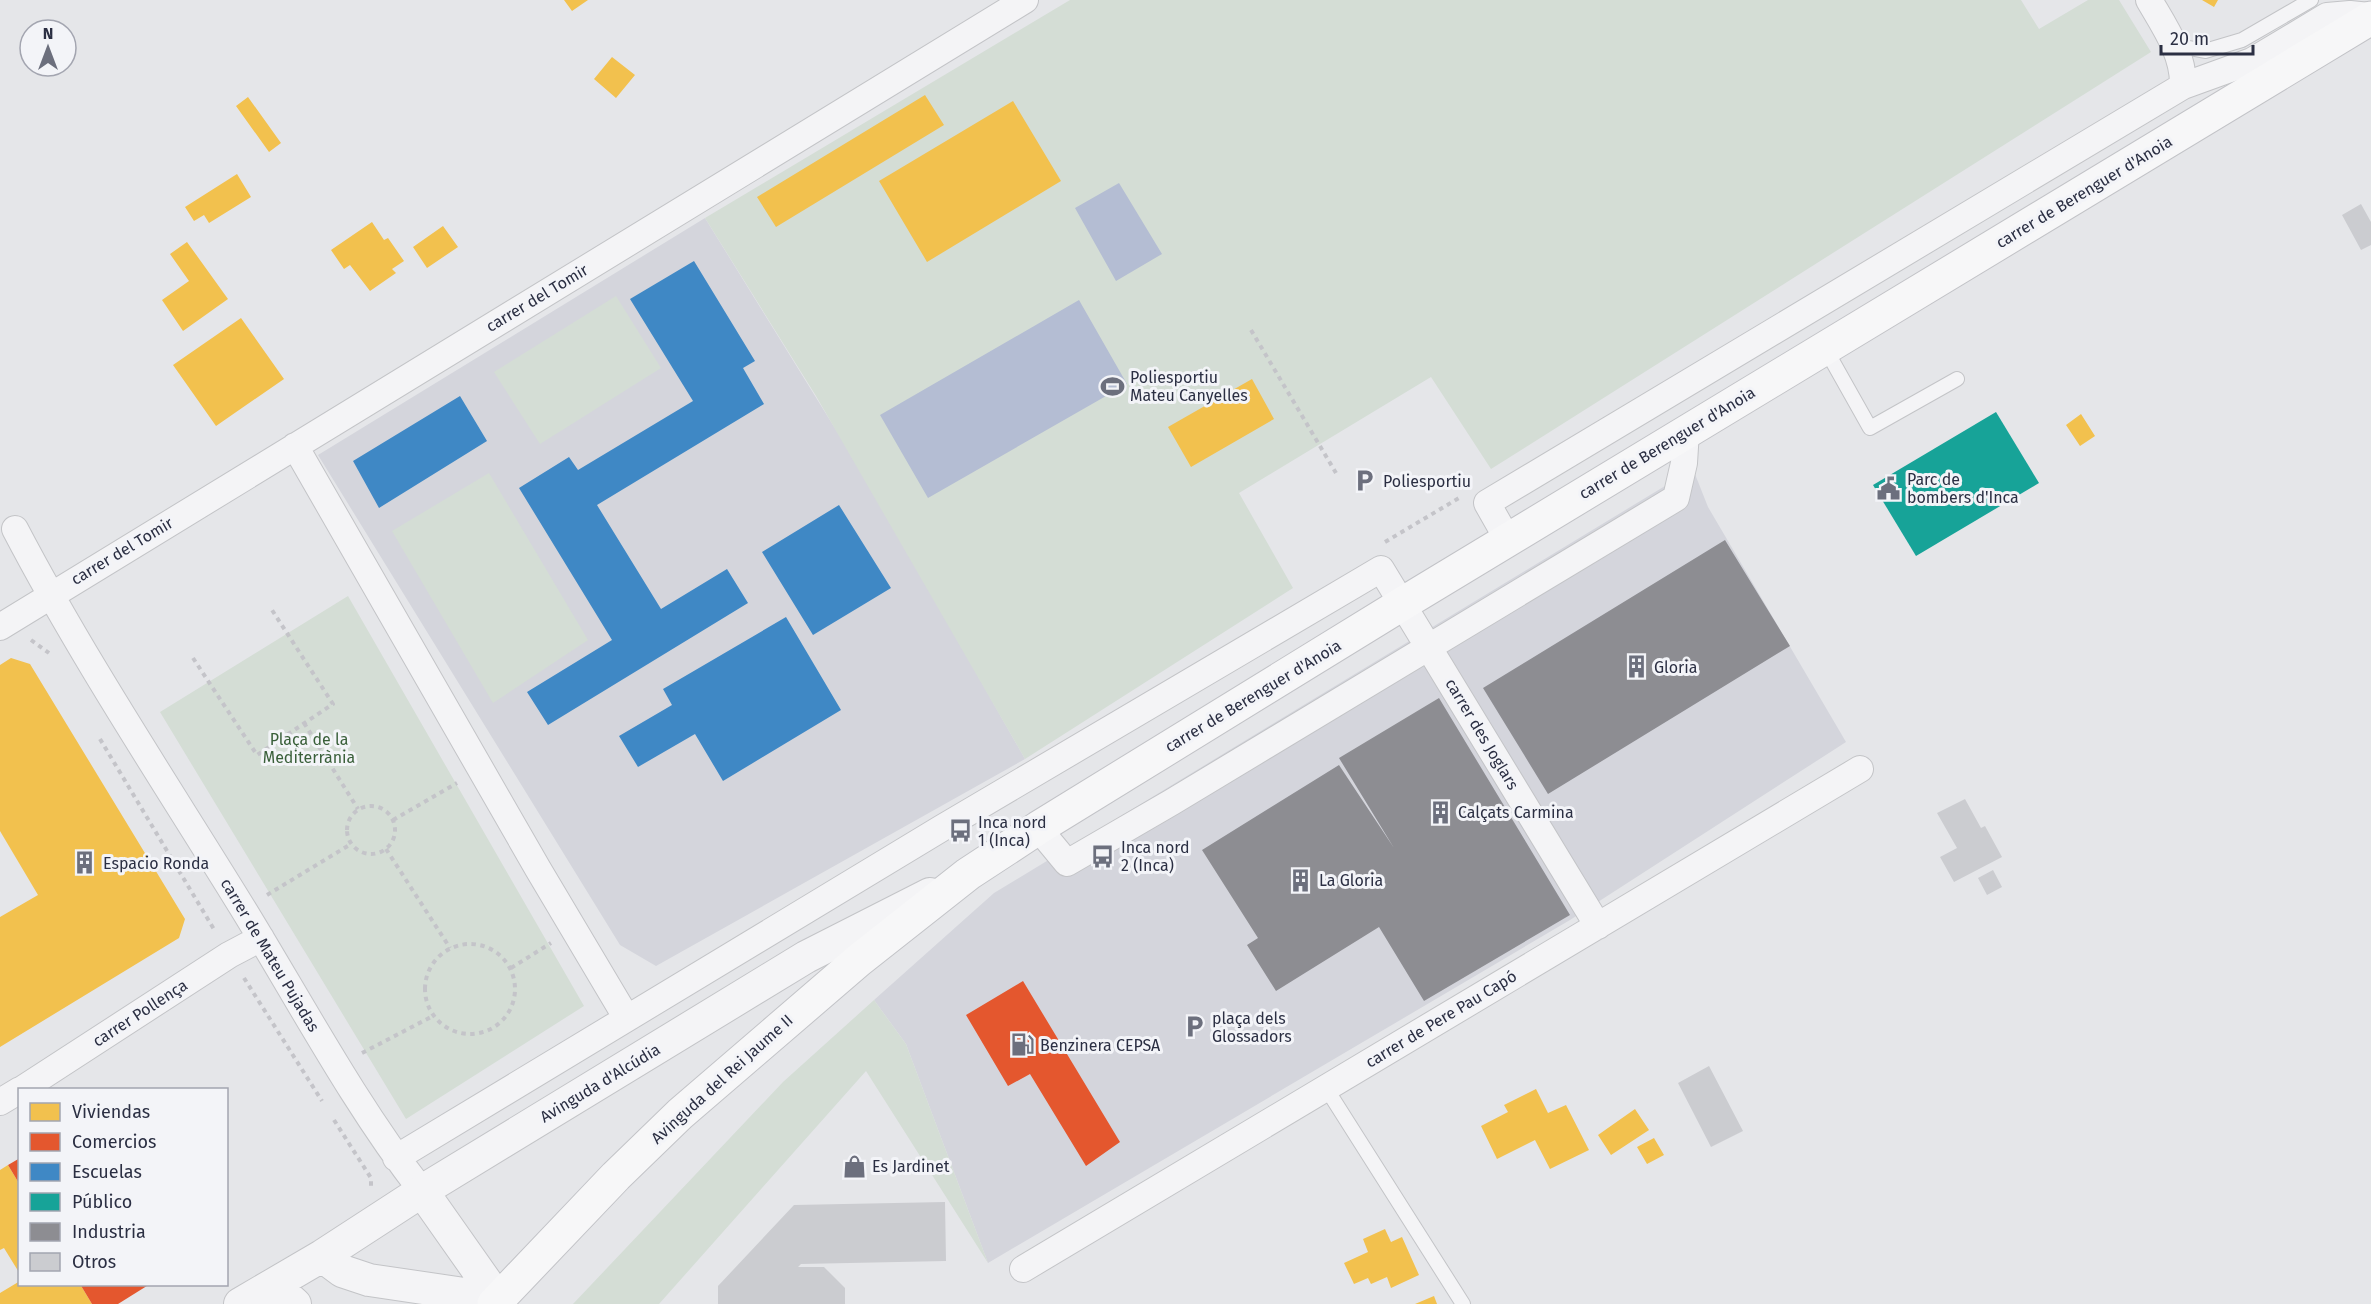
<svg xmlns="http://www.w3.org/2000/svg" width="2371" height="1304" font-family="'Fira Sans',sans-serif">
<rect width="100%" height="100%" fill="#e5e6e9"/>
<path fill="#d4d5dc" d="M705,218l162,262 158,279 -369,207 -36,-21 -302,-490z
M1693,469l15,38 138,235 -276,178 -582,343 -82,-219 -32,-44 120,-107z"/>
<path fill="#d4ddd5" d="M1070,0h951l18,29 49,-29h31l32,52 -660,417 -60,-92 -192,116 54,95 -268,171 -209,-363 -111,-178z
M616,296l45,72 -121,76 -46,-72z
M489,473l99,167 -95,63 -101,-172z
M348,596l236,410 -178,113 -246,-407z
M874,1000l32,44 82,219 -122,-192 -207,233h-86l210,-222z"/>
<path fill="#b4bdd3" d="M1119,183l43,71 -46,27 -41,-73z
M1079,300l48,84 -199,114 -48,-83z"/>
<path fill="#f2c14e" d="M564,0h24l-16,11z
M2202,0h16l-4,7z
M612,57l23,18 -19,23 -22,-19z
M925,95l19,30 -168,102 -19,-30z
M248,97l33,46 -12,9 -33,-46z
M1013,101l48,80 -134,81 -48,-81z
M237,174l14,23 -42,26 -5,-8 -10,6 -9,-14z
M372,222l12,18 4,-2 16,23 -12,8 4,4 -26,18 -20,-26 -6,4 -13,-19z
M443,226l15,21 -31,21 -14,-21z
M187,242l41,57 -45,32 -21,-31 27,-19 -19,-27z
M241,318l43,61 -68,47 -43,-61z
M1252,379l22,40 -83,48 -23,-40z
M2081,414l14,22 -15,10 -14,-21z
M11,658l19,6 155,255 -6,19 -179,109v-130l38,-22 -38,-64v-166z
M1536,1089l12,24 18,-8 23,45 -39,19 -15,-29 -38,19 -16,-33 27,-14 -4,-7z
M1635,1109l14,21 -38,25 -13,-20z
M1654,1138l10,17 -17,9 -10,-17z
M8,1165l12,20v89l-16,-26 -4,2v-80z
M1385,1229l6,13 11,-5 17,38 -28,13 -4,-11 -16,7 -3,-6 -14,6 -10,-21 24,-11 -5,-13z
M20,1281v3h60l12,20h-92v-11z
M1434,1296l3,8h-22z"/>
<path fill="#e4572e" d="M1023,981l97,161 -34,24 -56,-92 -22,12 -42,-71z
M20,1158v27l-12,-20z
M80,1284h70l-32,20h-26z"/>
<path fill="#3f88c5" d="M694,261l61,100 -12,7 21,36 -167,101 64,104 66,-40 21,34 -200,122 -21,-33 85,-52 -93,-152 50,-31 9,13 115,-69 -63,-102z
M460,396l27,45 -108,67 -26,-47z
M839,505l52,83 -78,47 -51,-83z
M786,617l55,93 -118,71 -28,-47 -57,33 -19,-31 53,-31 -9,-16z"/>
<path fill="#17a398" d="M1996,412l43,71 -123,73 -43,-71z"/>
<path fill="#8d8d92" d="M1725,540l65,106 -242,148 -65,-106z
M1439,698l131,217 -146,86 -45,-74 -103,64 -29,-46 11,-7 -56,-88 137,-85 55,83 -55,-90z"/>
<path fill="#cbccd0" d="M2361,204l10,18v23l-10,5 -19,-35z
M1965,799l16,29 4,-2 17,31 -48,25 -14,-25 17,-9 -20,-35z
M1993,870l9,17 -15,8 -9,-17z
M1709,1066l34,65 -32,16 -33,-64z
M945,1202l1,59 -145,3 -3,3h26l21,21v16h-127v-18l76,-81z"/>
<g fill="none" stroke-linecap="round" stroke-linejoin="round">
<defs>
<path id="service" d="M2174,45l31,6 37,-11 69,-40
M1825,348l45,80 87,-49
M1326,1088l137,216"/>
<path id="minor" d="M2149,0c15,26 35,54 34,86
M295,446l243,423 88,148
M15,529c68,130 150,253 227,378 59,96 111,195 180,284
M1508,540l-21,-37 696,-417 69,-25 75,-45 23,-2 21,2
M0,627l1025,-627
M1038,828l29,35 105,-61 504,-304 8,-35 2,-32
M21,1090l208,-135 32,-17
M0,1102l20,-12
M396,1158l546,-330 439,-259 217,357
M1023,1269l837,-500"/>
<path id="tertiary" d="M422,1191l76,108
M322,1256l20,15 27,9 129,19
M274,1285l21,19
M240,1304l82,-48 100,-65 384,-234 124,-63"/>
<path id="primary" d="M494,1304l122,-128 64,-62 179,-154 109,-86 70,-46 364,-224 969,-586"/>
</defs>
<use href="#service" stroke="#c3c4c7" stroke-width="16"/>
<use href="#minor" stroke="#c3c4c7" stroke-width="28"/>
<use href="#tertiary" stroke="#c3c4c7" stroke-width="34"/>
<use href="#primary" stroke="#c2c3c7" stroke-width="35"/>
<path stroke="#c4c4c9" stroke-width="4" stroke-dasharray="4.5 4.5" stroke-linecap="butt" d="M1251,330l85,143
M1385,542l74,-44
M31,640l18,13
M193,658l64,97 76,-51 -61,-94
M304,723l54,86
M100,739l115,192
M347 830a24 24 0 1 1 48 0a24 24 0 1 1-48 0Z
M393,820l64,-37
M386,849l64,99
M267,895l84,-51
M425 989a45 45 0 1 1 90 0a45 45 0 1 1-90 0Z
M511,968l40,-25
M244,978l78,123
M362,1053l71,-37
M334,1120l37,58v11"/>
<use href="#service" stroke="#f4f4f6" stroke-width="14"/>
<use href="#minor" stroke="#f4f4f6" stroke-width="26"/>
<use href="#tertiary" stroke="#f4f4f6" stroke-width="32"/>
<use href="#primary" stroke="#f7f7f8" stroke-width="33"/>
</g>
<defs>
<symbol id="stadium-bare" viewBox="-9 -9 18 18"><path d="M0-5a6.5 5 0 1 0 0 10a6.5 5 0 1 0 0-10ZM-3.5-1.8h7v3.6h-7Z" fill="#6c6f7d" stroke="#f3f4f8" stroke-width="2.5" paint-order="stroke"/></symbol>
<symbol id="parking-bare" viewBox="-9 -9 18 18"><path d="M-3.5-5.5H1a3.5 3.5 0 0 1 0 7H-1V5.5H-3.5ZM-1-3.4V-.6H.8a1.4 1.4 0 0 0 0-2.8Z" fill="#6c6f7d" stroke="#f3f4f8" stroke-width="2.5" paint-order="stroke"/></symbol>
<symbol id="civic-bare" viewBox="-9 -9 18 18"><path d="M-.6-6.5H3V-4.5H.6V-3L4-1V1h2V6H-6V1h2V-1L-.6-3ZM-1.2 2.5V6h2.4V2.5Z" fill="#6c6f7d" stroke="#f3f4f8" stroke-width="2.5" paint-order="stroke"/></symbol>
<symbol id="building-bare" viewBox="-9 -9 18 18"><path d="M-4-6H4V6H1V3H-1V6H-4ZM-2.5-4.3h1.7v1.8h-1.7ZM.8-4.3h1.7v1.8H.8ZM-2.5-1h1.7V.8h-1.7ZM.8-1h1.7V.8H.8Z" fill="#6c6f7d" stroke="#f3f4f8" stroke-width="2.5" paint-order="stroke"/></symbol>
<symbol id="bus-bare" viewBox="-9 -9 18 18"><path d="M-5-6H5V4H4V6H2V4H-2V6H-4V4H-5ZM-3.5-4V0h7V-4ZM-3.5 1.2v1.5H-2V1.2ZM2 1.2v1.5H3.5V1.2Z" fill="#6c6f7d" stroke="#f3f4f8" stroke-width="2.5" paint-order="stroke"/></symbol>
<symbol id="fuel-bare" viewBox="-9 -9 18 18"><path d="M-5.5-6h7V0h2V4h1.3V-2.5L3-4.5l.8-.8L6-3V5H2.5V1h-1V6h-7ZM-4.2-4.7v3.2H.2V-4.7Z" fill="#6c6f7d" stroke="#f3f4f8" stroke-width="2.5" paint-order="stroke"/></symbol>
<symbol id="shop-bare" viewBox="-9 -9 18 18"><path d="M-5-2.5h2.3a2.7 3.5 0 0 1 5.4 0H5L5.5 6h-11ZM-1.5-2.5h3a1.5 2.3 0 0 0-3 0Z" fill="#6c6f7d" stroke="#f3f4f8" stroke-width="2.5" paint-order="stroke"/></symbol>
</defs>
<g fill-rule="evenodd">
<use href="#stadium-bare" x="1096" y="370" width="33" height="33"/>
<use href="#parking-bare" x="1348" y="464" width="33" height="33"/>
<use href="#civic-bare" x="1872" y="472" width="33" height="33"/>
<use href="#building-bare" x="1620" y="650" width="33" height="33"/>
<use href="#building-bare" x="1424" y="796" width="33" height="33"/>
<use href="#bus-bare" x="944" y="814" width="33" height="33"/>
<use href="#bus-bare" x="1086" y="840" width="33" height="33"/>
<use href="#building-bare" x="68" y="846" width="33" height="33"/>
<use href="#building-bare" x="1284" y="864" width="33" height="33"/>
<use href="#parking-bare" x="1178" y="1010" width="33" height="33"/>
<use href="#fuel-bare" x="1006" y="1028" width="33" height="33"/>
<use href="#shop-bare" x="838" y="1150" width="33" height="33"/>
</g>
<g text-anchor="middle" dominant-baseline="central" stroke-width="6" stroke-linejoin="round" paint-order="stroke">
<g font-size="16" fill="#2b2f43" stroke="#f3f4f8">
<text transform="translate(2084 192) rotate(-31)">carrer de Berenguer d'Anoia</text>
<text transform="translate(537 298) rotate(-31)">carrer del Tomir</text>
<text transform="translate(1667 443) rotate(-31)">carrer de Berenguer d'Anoia</text>
<text transform="translate(122 551) rotate(-31)">carrer del Tomir</text>
<text transform="translate(1253 696) rotate(-31)">carrer de Berenguer d'Anoia</text>
<text transform="translate(1482 734) rotate(59)">carrer des Joglars</text>
<text transform="translate(270 955) rotate(59)">carrer de Mateu Pujadas</text>
<text transform="translate(140 1013) rotate(-33)">carrer Pollença</text>
<text transform="translate(1441 1019) rotate(-31)">carrer de Pere Pau Capó</text>
<text transform="translate(722 1079) rotate(-42)">Avinguda del Rei Jaume II</text>
<text transform="translate(600 1083) rotate(-31)">Avinguda d'Alcúdia</text>
</g>
<g font-size="16" fill="#2b2f43" stroke="#f3f4f8" text-anchor="start">
<text x="1130" y="377">Poliesportiu<tspan x="1130" dy="18">Mateu Canyelles</tspan></text>
<text x="1907" y="479">Parc de<tspan x="1907" dy="18">bombers d'Inca</tspan></text>
<text x="1383" y="481">Poliesportiu</text>
<text x="1654" y="667">Gloria</text>
<text x="1458" y="812">Calçats Carmina</text>
<text x="978" y="822">Inca nord<tspan x="978" dy="18">1 (Inca)</tspan></text>
<text x="1121" y="847">Inca nord<tspan x="1121" dy="18">2 (Inca)</tspan></text>
<text x="103" y="863">Espacio Ronda</text>
<text x="1319" y="880">La Gloria</text>
<text x="1212" y="1018">plaça dels<tspan x="1212" dy="18">Glossadors</tspan></text>
<text x="1040" y="1045">Benzinera CEPSA</text>
<text x="872" y="1166">Es Jardinet</text>
</g>
<g font-size="16" fill="#395f39" stroke="#f3f4f8">
<text x="309" y="739">Plaça de la<tspan x="309" dy="18">Mediterrània</tspan></text>
</g>
</g>
<rect x="18" y="1088" width="210" height="198" fill="#f3f4f8" stroke="#a3a5b0" stroke-width="1.5"/>
<rect x="30" y="1103" width="30" height="18" fill="#f2c14e" stroke="#a3a5b0" stroke-width="1.5"/>
<text x="72" y="1118" font-size="18" fill="#2b2f43">Viviendas</text>
<rect x="30" y="1133" width="30" height="18" fill="#e4572e" stroke="#a3a5b0" stroke-width="1.5"/>
<text x="72" y="1148" font-size="18" fill="#2b2f43">Comercios</text>
<rect x="30" y="1163" width="30" height="18" fill="#3f88c5" stroke="#a3a5b0" stroke-width="1.5"/>
<text x="72" y="1178" font-size="18" fill="#2b2f43">Escuelas</text>
<rect x="30" y="1193" width="30" height="18" fill="#17a398" stroke="#a3a5b0" stroke-width="1.5"/>
<text x="72" y="1208" font-size="18" fill="#2b2f43">Público</text>
<rect x="30" y="1223" width="30" height="18" fill="#8d8d92" stroke="#a3a5b0" stroke-width="1.5"/>
<text x="72" y="1238" font-size="18" fill="#2b2f43">Industria</text>
<rect x="30" y="1253" width="30" height="18" fill="#cbccd0" stroke="#a3a5b0" stroke-width="1.5"/>
<text x="72" y="1268" font-size="18" fill="#2b2f43">Otros</text>
<g transform="translate(48 48)"><circle r="28" fill="#f3f4f8" stroke="#a3a5b0" stroke-width="1.5"/>
<path d="M0-4.5L10 22L0 15L-10 22Z" fill="#6c6f7d"/>
<text y="-9" font-size="16" font-weight="bold" text-anchor="middle" fill="#2b2f43">N</text>
</g>
<path d="M2161 45v9h92v-9" fill="none" stroke="#2b2f43" stroke-width="3"/>
<text x="2170" y="45" font-size="18" fill="#2b2f43" stroke="#f3f4f8" stroke-width="4.5" paint-order="stroke">20 m</text>
</svg>
